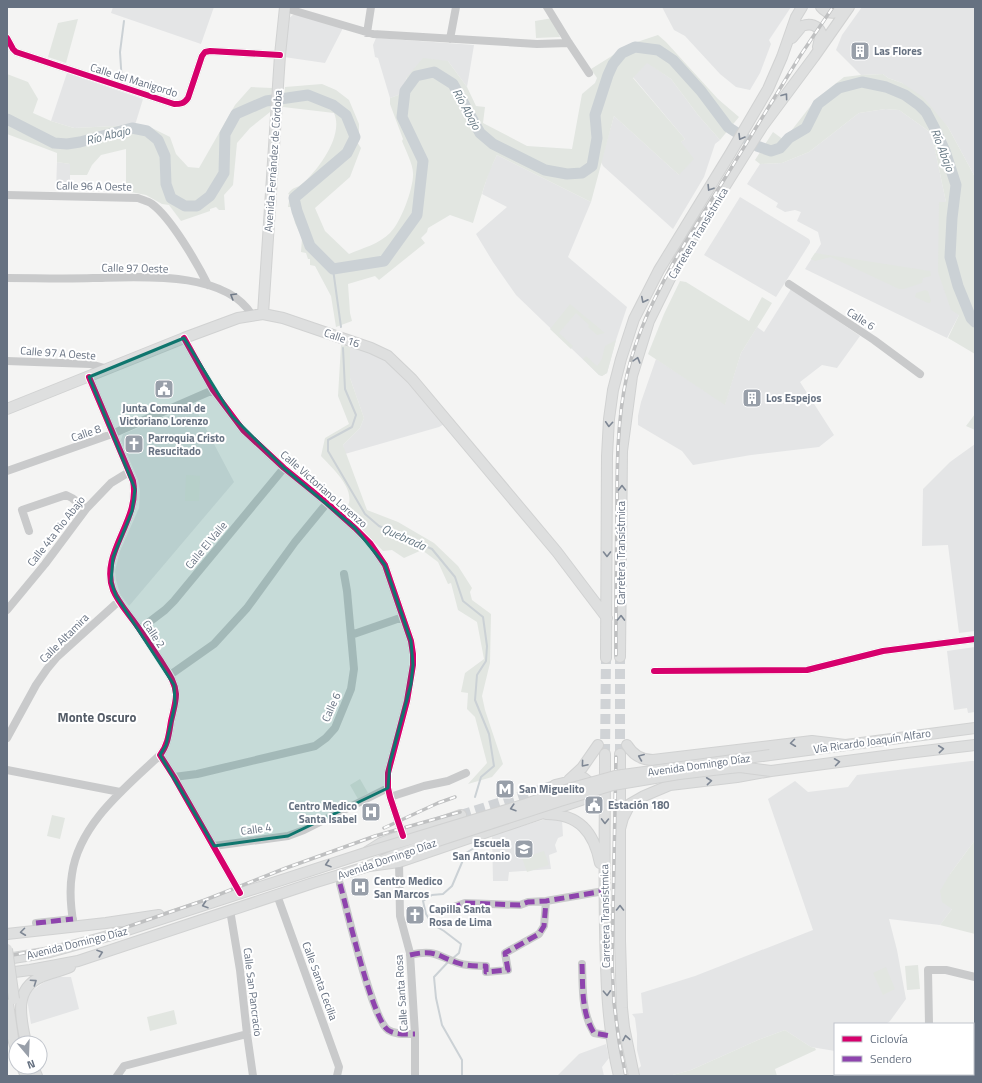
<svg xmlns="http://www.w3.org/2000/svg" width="982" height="1083" font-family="'Titillium Web',sans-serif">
<rect width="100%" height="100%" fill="#f4f4f3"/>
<path fill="#e4e5e6" d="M113,7h101l-13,37 -90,-31z
M662,7h129l-22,33 2,4 -11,29 -10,17 -14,-3 -16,-13 -35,-38 -11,-6z
M862,7h113v170l-27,-50 -46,-44 -14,-5 -5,-4 -22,1 -25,-25 6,-15z
M294,14l49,14 -18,35 -41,-6 4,-38z
M376,38l98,7 -7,42 -19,-26 -41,16 -6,17 -11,4 -12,-40 -3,-1 -2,-12z
M647,62l24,17 27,36 22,25 -5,4 -11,33 -31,52 -70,-63 -2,-4 13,-46 65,59 2,-33 4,-3 -52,-62z
M67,73l76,26 -8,26 -61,3 -23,-7z
M885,109l14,1 31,22 5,18 11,52h-7l20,113 -12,23 -142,-69 16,-25 -3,-12 -21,-11 4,-9 -6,-2 -10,2 -9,-5 2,-4 -31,-19 13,-20 22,-1 27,-11 50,-39z
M497,155l94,47 -23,55 59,50 -11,33 -9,33 -5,3 -3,-1 -83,-80 -23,-33 -17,-28 31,-27 -25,-13 7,-23z
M57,162l13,2v27l-14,-1z
M740,197l69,42 1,2v2l-34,54 -72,-42z
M791,289l69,47 -23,32 -15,-3 -22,17 34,53 -15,12 -68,8 -58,10 -11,-14 -44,-26v-9l3,-14 15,-43 69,45 16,-51 16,-26 7,5z
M350,344l22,8 22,13 52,58 -7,4 -94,27 -2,-9 17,-17 4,-10 -14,-40z
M194,406l40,76 -105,124 -9,-12 -4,-14 -1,-9 5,-20 19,-43 1,-17 -2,-11 -17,-40 2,-6z
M975,444v187l-16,2 -11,-88 -26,1 1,-57 27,-27z
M975,647v65l-7,1 -1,-5 -13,2 -7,-59z
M971,761h4v79l-25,34 2,35 -12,16 -51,-6 8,31 9,49 -16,22 -4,3h-51v27l-24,-4 -26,-17 -27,10 -67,30 -22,6h-30l-2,-6 4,-4 -4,-16v-16l-2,-16 -3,-4 11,-1 -2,-20 54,-17 118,-46 -45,-131 27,-18 13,11 40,-5 9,-12z
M552,817l10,3 1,16 -5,2 -3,7 2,7 -8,3 2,14 -42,3 -1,9h-15l-1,-46z
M59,977h12l8,32 -48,15 -4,-25 2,-6 18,-13z
M606,1044l3,14 -7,9 2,9h-47l22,-22z"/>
<path fill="#e2e6e1" d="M553,18l7,19 -24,1 -1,-17z
M78,19l-12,44 -18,-6 10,-34z
M658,35l8,7 52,57 21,18 -19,23 -22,-25 -27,-36 -24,-16 -14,15 52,61 -4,3 13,17 -15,16 -65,-59 -23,86 -94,-47c-11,22 -17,45 -24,68l-23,-8 -22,13 -1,4 -6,6 4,5 -46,37 -4,-4 -27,8 2,29 2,8 -16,6 -5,-31 -16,-30 -5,-1v-6h-2l-2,-6 -5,-1 1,-14 -7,-15 -4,-16h-3l2,-12 -2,-1c5,-8 9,-5 15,-11 16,-14 41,-48 31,-70l-51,-6 2,-20 37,-3 14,6 13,10 10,24v10l-2,8 4,6 -11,29 -35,31 10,23 24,23c14,-6 30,-10 41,-21 11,-10 24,-46 23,-60 0,-9 -8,-24 -11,-32l1,-2 -13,-35v-6l11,-4 6,-17 16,-19 25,3 19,26 9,19 9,1 -2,16 44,23 45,3 10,-55 13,-11 2,-5 -6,-9 40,-25z
M7,74l21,8 10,17 -5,14 18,8 23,7 61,-3 17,3 18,9 6,17 12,13 11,1 36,-63 16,-18 21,1 -2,24 -20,16 -13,15 -4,42 -9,10 1,15h-6l-3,-3 -6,2v2l-29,10 -12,-16 -7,-1 -16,-9 -20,-4v-42l-25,6 -9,10 -5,10h-17v-11l-13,-2v-9l-50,-19z
M883,74l5,4 14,5 21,14 25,30 27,50v177l-27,-16 11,-23 -8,-5 -13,-38 1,-70h7l-11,-52 -5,-18 -31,-22 -14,-1 -26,4 -50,39 -27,11 -22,1 -5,-4 18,-28 11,8 32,-41 28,-22 17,-2z
M815,253l115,18 1,5 -8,2 -1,5 -18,6h-5l-68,-32 -16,4 -4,-2z
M680,281l6,1 63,39 13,-24 10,6 -31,50 -16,52 -77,-51 16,-40z
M925,290l3,1 3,10 -1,2h-2l-13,-6 1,-4z
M570,304l35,29 -8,2 -9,-8 1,-2 -13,-12 -17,20 14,13 -2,3 -21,-20z
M616,340l-9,33 -5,3 -3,-1 -16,-16 3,-3 11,10 5,-7 3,-13z
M341,345l9,2v31l14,40 -4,10 -17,17 24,65 31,12 36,21 24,23 14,22 -2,4 2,8 19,14 -1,49 -8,33 3,14 18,54 -11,13 -24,7 19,-21 -12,-46 -8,-8 1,-16 -7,-1 4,-19 19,-14 -7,-37 -19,-12 -7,-27 -3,1 -10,-22 -16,-12 -18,8 -12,-8 -9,1 -39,-40c2,-2 4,-5 5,-8 4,-17 -18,-36 -28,-47l4,-18 24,-14 -11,-28z
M975,414v16l-9,-4z
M186,475l14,1 -1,25h-14z
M360,779l8,14 -10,6 -8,-14z
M52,815l13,3 -5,21 -13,-3z
M975,840v94l-35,-9 12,-16 -10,-7 -2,-11 10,-17z
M544,851l5,14 -22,7 -5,-14z
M918,965l2,24 -13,1 -2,-24z
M886,967l9,22 -12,6 -10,-22z
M174,1010l3,14 -27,7 -3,-14z
M785,1030l26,17 4,1 1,2 -41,19 2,7h-108l22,-6 67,-30z"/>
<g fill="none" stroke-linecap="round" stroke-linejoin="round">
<path stroke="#cbd1d5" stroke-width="2" d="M122,83l-2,-31 4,-31
M333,269l8,58
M343,348l2,41 11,26 -4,12 -24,13v11l37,63 14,12 53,23 23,28 8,24 20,16 4,29 -1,15 -9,14 -2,25 14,34 5,32 -13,11 -6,20
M452,959l7,-6 2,-9 -17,-13 -12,-7 -6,-10 -3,-13 9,-6 11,-1 9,-8 14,-33 13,-8 3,-7
M449,961l-15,16 2,21 6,27 20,35v16"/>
<path stroke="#cbd1d5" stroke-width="11" d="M7,119l47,24 13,1 13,-2 52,-14 15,3 11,9 7,16 1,28 5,14 14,8h12l13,-10 14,-23 1,-39 11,-20 30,-13 42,-6 25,10 13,10 9,22 -8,16 -53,45 3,13 13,35 23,23 51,-8 33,-46 6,-54 -21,-44 3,-26 11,-15 18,-4 19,12 27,49 13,11 52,26 22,4 15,-1 10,-7 5,-28 -2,-23 13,-40 5,-11 9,-11 13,-6 23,3 15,10 28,31 27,36 29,19 14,5 9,-3 9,-10 17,-10 12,-24 21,-16 23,-6 24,5 19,8 14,10 7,7 8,15 11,24 11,34 -4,33 -2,39 8,29 13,32 4,4"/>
<path stroke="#d0d3d6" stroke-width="10" stroke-dasharray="10 5" stroke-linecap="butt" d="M605,754l1,-96
M620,754v-97
M461,815l94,-30"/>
<defs>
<path id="major" d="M821,7c8,10 18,5 27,0
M792,38l10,-12c8,-3 16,-1 19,7l-3,14
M263,314l17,-259 5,-48
M7,409l177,-71 54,-20 25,-4 20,4 88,30 17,8 24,23 145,173 50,66
M620,657l2,-206 10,-75 17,-55 31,-63 82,-131 52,-70 35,-50
M606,658l1,-202 2,-37 4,-29 8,-31 13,-40 25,-49 71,-116 38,-65 14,-32 14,-40 6,-10
M627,745c6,10 14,15 26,15l159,-19 33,4
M605,754c0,58 -1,116 0,174 1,50 2,99 14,148
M620,754v187l2,67 2,19 10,49
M770,755l205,-27
M569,780l13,-12 16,-23
M546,814c33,0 48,18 54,49
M620,829l3,-11 7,-14 14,-8 26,-11 67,-8 34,-6 136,-18 68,-8
M7,934l99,-11 53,-8
M7,959l43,-7 65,-18 250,-81 16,-10 80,-28
M7,973l23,-3 48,-9 235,-78 56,-17 30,-4 188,-64 5,-6 -2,-9 -6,-5 -29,7
M7,996l6,42 3,12
M26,1043c-5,-24 -13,-54 15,-66 10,-4 20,-6 29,-10
M22,1067l4,9
M33,1067l4,9"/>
</defs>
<use href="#major" stroke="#d1d2d2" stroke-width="12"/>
<path stroke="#c9cacb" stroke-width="8" d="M547,7l22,36 20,30
M285,8l88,26 164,10 32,-1
M367,33l4,-26
M7,38l6,11 3,3 158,52c6,0 10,0 14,-6l14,-42 3,-4 5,-1 70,4
M450,39l6,-32
M7,195l131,3c4,2 10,3 14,6 19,14 45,59 56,81
M7,278c28,0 57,1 86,0 46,-1 132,-8 159,37
M789,284l85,56 46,34
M184,338l29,52 30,40 41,38 43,35 28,25 15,15 15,22 26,76 2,13v11l-6,36 -19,72v15l2,9 13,39
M7,361l83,3 18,5
M89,377l44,104c8,39 -34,72 -20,109 5,12 14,22 22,33 9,12 17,25 26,38 6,10 14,20 15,33 0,9 -3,18 -5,27 -2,12 -3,24 -11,34l14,22 66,116
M7,471l105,-37 101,-44
M29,531l-7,-21 44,-15 6,3 14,11
M7,610l38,-46 41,-55 25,-26 18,-11
M140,629l25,-19 9,-9 110,-133
M351,635l52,-18
M654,671l153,-1 76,-19 92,-12
M170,675l44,-31 33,-36 48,-66 32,-39
M7,738l29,-53 11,-16 10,-12 62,-56
M7,770l113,22
M174,777l23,-3 118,-28 11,-8 9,-10 16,-39 3,-20 -7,-78 -3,-17
M390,797l34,-11 24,-5 18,-8
M214,846l74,-10 16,-6 84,-42
M399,862l1,54 10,37 5,81v42
M340,884c7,25 32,135 48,146 8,5 18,4 27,4
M277,895l62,172 -2,9
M451,908l14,-5 55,2 8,-3 18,-1 58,-10
M230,910l10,60 7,64 6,42
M36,923l37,-4
M74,927c-3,-17 -5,-36 -2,-53 7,-50 53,-86 88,-119
M410,955c25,-6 27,1 48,8 9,3 19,3 28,3v6l22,-2 -3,-17 34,-19 5,-8 2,-25
M582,964c1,23 -1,48 12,69l17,3
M929,1024l-1,-54h18l29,7
M973,1058h2
M930,1074v2
M117,1076l7,-10 123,-32
M847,1076l4,-2"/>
<use href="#major" stroke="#dedfdf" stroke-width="10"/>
<defs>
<path id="rail" d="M616,655c0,-47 0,-94 1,-142 0,-46 0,-93 10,-138 10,-44 30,-83 52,-122l121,-197 33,-49
M616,757l-4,206 2,40 5,38 7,35
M384,828l54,-25 17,-6
M7,956l45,-8 52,-13 101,-35 81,-32 89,-32 85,-24"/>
</defs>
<use href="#rail" stroke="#bfc0c1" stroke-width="3.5"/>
<use href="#rail" stroke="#fff" stroke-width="2" stroke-dasharray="6" stroke-linecap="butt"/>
<defs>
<path id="major-bridge" d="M365,853l161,-49 46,-16 43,-12 155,-21
M369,866l26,-11 165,-54 53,-16 66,-11 51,-6 10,-1 31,4
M7,949l7,50"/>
</defs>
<use href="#major-bridge" stroke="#d1d2d2" stroke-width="12" stroke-linecap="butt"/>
<use href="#major-bridge" stroke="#dedfdf" stroke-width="10"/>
<path stroke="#8e44ad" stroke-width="5" stroke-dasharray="10 5" stroke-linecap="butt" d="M340,884c7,25 32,135 48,146 8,5 18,4 27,4
M451,908l14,-5 55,2 8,-3 18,-1 58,-10
M36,923l37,-4
M410,955c25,-6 27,1 48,8 9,3 19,3 28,3v6l22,-2 -3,-17 34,-19 5,-8 2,-25
M582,964c1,23 -1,48 12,69l17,3"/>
<defs>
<path id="cycleway" d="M7,38l6,11 3,3 158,52c6,0 10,0 14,-6l14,-42 3,-4 5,-1 70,4
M184,338l29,52 30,40 41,38 43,35 28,25 15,15 15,22 26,76 2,13v11l-6,36 -19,72v15l2,9 13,39
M89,377l44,104c8,39 -34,72 -20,109 5,12 14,22 22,33 9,12 17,25 26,38 6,10 14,20 15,33 0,9 -3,18 -5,27 -2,12 -3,24 -11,34l14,22 66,116
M654,671l153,-1 76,-19 92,-12"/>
</defs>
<use href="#cycleway" stroke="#fff" stroke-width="8"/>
<use href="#cycleway" stroke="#d6006c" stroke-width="6"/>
</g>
<defs><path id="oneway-chevron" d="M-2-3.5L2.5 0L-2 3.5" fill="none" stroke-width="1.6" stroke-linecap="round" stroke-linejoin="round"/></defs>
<g stroke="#7e8794">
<use href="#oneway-chevron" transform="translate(785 96) rotate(-54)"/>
<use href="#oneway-chevron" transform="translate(741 137) rotate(121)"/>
<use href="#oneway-chevron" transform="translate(710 188) rotate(122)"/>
<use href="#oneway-chevron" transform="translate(644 300) rotate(117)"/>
<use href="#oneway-chevron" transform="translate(637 360) rotate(-74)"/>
<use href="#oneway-chevron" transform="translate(609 424) rotate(94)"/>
<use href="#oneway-chevron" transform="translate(622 488) rotate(-90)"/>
<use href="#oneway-chevron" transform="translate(607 554) rotate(90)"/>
<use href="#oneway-chevron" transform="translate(621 618) rotate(-89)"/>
<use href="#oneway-chevron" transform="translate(793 743) rotate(173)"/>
<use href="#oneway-chevron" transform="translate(941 749) rotate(-6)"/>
<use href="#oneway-chevron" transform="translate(641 757) rotate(-158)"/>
<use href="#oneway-chevron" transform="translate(837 762) rotate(-8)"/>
<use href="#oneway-chevron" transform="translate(584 764) rotate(130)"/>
<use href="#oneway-chevron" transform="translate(709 781) rotate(-6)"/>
<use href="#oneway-chevron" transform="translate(513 808) rotate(163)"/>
<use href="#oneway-chevron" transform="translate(605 821) rotate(91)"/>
<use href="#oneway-chevron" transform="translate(328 864) rotate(162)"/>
<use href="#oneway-chevron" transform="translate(205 905) rotate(162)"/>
<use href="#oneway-chevron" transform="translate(620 908) rotate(-90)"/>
<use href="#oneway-chevron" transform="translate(23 932) rotate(173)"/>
<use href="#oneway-chevron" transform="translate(100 953) rotate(-19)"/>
<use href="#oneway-chevron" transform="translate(34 982) rotate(-34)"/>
<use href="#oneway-chevron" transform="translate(607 993) rotate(87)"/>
<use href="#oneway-chevron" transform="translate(626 1038) rotate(-100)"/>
</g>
<use stroke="#707a88" href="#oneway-chevron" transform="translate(233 296) rotate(-149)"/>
<path fill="#0f766e" fill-opacity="0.2" stroke="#0f766e" stroke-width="3" stroke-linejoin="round" d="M184,338l48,78 52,52 71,60 30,37 26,76 2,24 -2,19 -21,79 -2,25 -100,48 -74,10 -54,-91 6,-10 9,-41 -1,-19 -58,-89 -5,-14 2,-25 19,-46 3,-22 -46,-112z"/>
<defs>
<symbol id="building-square" viewBox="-11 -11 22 22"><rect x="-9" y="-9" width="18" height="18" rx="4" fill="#989fa9" stroke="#fff"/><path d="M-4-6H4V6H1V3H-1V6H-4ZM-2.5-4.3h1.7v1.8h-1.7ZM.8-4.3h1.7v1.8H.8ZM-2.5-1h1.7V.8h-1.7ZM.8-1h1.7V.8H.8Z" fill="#fff"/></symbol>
<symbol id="civic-square" viewBox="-11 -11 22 22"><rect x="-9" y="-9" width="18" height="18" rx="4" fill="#989fa9" stroke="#fff"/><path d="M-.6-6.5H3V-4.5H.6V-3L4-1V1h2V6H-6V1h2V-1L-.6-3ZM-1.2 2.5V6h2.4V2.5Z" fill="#fff"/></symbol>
<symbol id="church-square" viewBox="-11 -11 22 22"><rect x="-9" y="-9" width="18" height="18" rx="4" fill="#989fa9" stroke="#fff"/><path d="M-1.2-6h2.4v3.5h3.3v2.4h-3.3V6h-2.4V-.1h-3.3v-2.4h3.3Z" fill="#fff"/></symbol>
<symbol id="metro-square" viewBox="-11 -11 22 22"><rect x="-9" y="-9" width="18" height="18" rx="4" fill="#989fa9" stroke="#fff"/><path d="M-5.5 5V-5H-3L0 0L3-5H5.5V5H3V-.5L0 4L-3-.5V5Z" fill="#fff"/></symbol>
<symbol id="hospital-square" viewBox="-11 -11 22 22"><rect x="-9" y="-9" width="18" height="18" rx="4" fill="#989fa9" stroke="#fff"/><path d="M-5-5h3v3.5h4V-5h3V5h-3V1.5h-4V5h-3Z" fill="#fff"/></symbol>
<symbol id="school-square" viewBox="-11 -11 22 22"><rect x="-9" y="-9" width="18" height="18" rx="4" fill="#989fa9" stroke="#fff"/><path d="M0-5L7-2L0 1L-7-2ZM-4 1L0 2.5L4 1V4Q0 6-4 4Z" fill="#fff"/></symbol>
</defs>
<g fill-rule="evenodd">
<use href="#building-square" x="849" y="40" width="22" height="22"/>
<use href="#civic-square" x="153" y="378" width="22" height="22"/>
<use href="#building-square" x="741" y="387" width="22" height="22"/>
<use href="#church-square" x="123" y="433" width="22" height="22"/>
<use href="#metro-square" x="494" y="778" width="22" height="22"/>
<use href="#civic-square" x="583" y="794" width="22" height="22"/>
<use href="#hospital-square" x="360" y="801" width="22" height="22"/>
<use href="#school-square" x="513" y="838" width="22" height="22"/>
<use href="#hospital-square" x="349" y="876" width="22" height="22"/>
<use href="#church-square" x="404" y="904" width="22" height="22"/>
</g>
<g text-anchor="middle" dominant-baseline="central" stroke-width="4" stroke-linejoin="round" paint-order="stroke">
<g font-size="11" font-weight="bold" fill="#667181" stroke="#fff" text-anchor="start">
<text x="874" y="51">Las Flores</text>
<text x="766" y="398">Los Espejos</text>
<text x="164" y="408" text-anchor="middle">Junta Comunal de<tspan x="164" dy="13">Victoriano Lorenzo</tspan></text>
<text x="148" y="438">Parroquia Cristo<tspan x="148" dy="13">Resucitado</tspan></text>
<text x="519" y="789">San Miguelito</text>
<text x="608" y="805">Estación 180</text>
<text x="357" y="806" text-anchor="end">Centro Medico<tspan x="357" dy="13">Santa Isabel</tspan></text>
<text x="510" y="843" text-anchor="end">Escuela<tspan x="510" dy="13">San Antonio</tspan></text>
<text x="374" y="881">Centro Medico<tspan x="374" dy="13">San Marcos</tspan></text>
<text x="429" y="909">Capilla Santa<tspan x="429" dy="13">Rosa de Lima</tspan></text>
</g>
<g font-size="11" fill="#667181" stroke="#fff">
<text transform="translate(134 80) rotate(17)">Calle del Manigordo</text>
<text transform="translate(273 161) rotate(-86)">Avenida Fernández de Córdoba</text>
<text transform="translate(94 186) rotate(1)">Calle 96 A Oeste</text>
<text transform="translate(698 233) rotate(-59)">Carretera Transístmica</text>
<text transform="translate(135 268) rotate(1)">Calle 97 Oeste</text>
<text transform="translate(861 319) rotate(33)">Calle 6</text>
<text transform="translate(342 338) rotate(19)">Calle 16</text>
<text transform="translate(58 353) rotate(4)">Calle 97 A Oeste</text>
<text transform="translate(86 433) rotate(-19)">Calle 8</text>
<text transform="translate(324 489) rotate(41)">Calle Victoriano Lorenzo</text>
<text transform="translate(56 531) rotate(-52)">Calle 4ta Rio Abajo</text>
<text transform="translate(206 545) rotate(-50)">Calle El Valle</text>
<text transform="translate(621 553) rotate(-90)">Carretera Transístmica</text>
<text transform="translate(154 634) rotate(56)">Calle 2</text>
<text transform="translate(64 638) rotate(-45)">Calle Altamira</text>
<text transform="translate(331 707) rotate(-66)">Calle 6</text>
<text transform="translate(872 741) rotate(-8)">Vía Ricardo Joaquín Alfaro</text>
<text transform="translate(699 765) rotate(-8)">Avenida Domingo Díaz</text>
<text transform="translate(256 829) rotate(-8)">Calle 4</text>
<text transform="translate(387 859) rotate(-19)">Avenida Domingo Díaz</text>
<text transform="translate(605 916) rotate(-91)">Carretera Transístmica</text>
<text transform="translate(77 943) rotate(-14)">Avenida Domingo Díaz</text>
<text transform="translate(320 981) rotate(70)">Calle Santa Cecilia</text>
<text transform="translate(253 992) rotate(83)">Calle San Pancracio</text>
<text transform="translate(401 993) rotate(-94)">Calle Santa Rosa</text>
</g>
<g font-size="12" font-style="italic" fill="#677985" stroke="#fff">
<text transform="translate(467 109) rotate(61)">Río Abajo</text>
<text transform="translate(108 135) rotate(-14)">Río Abajo</text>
<text transform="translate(943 150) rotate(69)">Río Abajo</text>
<text transform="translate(404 537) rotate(24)">Quebrada</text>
</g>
<g font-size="13" font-weight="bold" fill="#545c67" stroke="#fff">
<text x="97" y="717">Monte Oscuro</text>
</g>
</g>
<rect width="982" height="1083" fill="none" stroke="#667181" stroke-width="16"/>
<rect x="834" y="1023" width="140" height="52" fill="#ffffff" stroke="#c2c6cd"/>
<rect x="842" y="1036" width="20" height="6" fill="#d6006c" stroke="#c2c6cd"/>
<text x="870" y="1043" font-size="12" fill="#667181">Ciclovía</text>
<rect x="842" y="1056" width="20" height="6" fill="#8e44ad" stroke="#c2c6cd"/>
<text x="870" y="1063" font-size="12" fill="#667181">Sendero</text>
<g transform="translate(28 1055) rotate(161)"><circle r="19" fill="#ffffff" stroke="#c2c6cd"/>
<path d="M0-3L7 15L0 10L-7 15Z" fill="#989fa9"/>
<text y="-6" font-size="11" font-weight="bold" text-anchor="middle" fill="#667181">N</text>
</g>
</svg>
